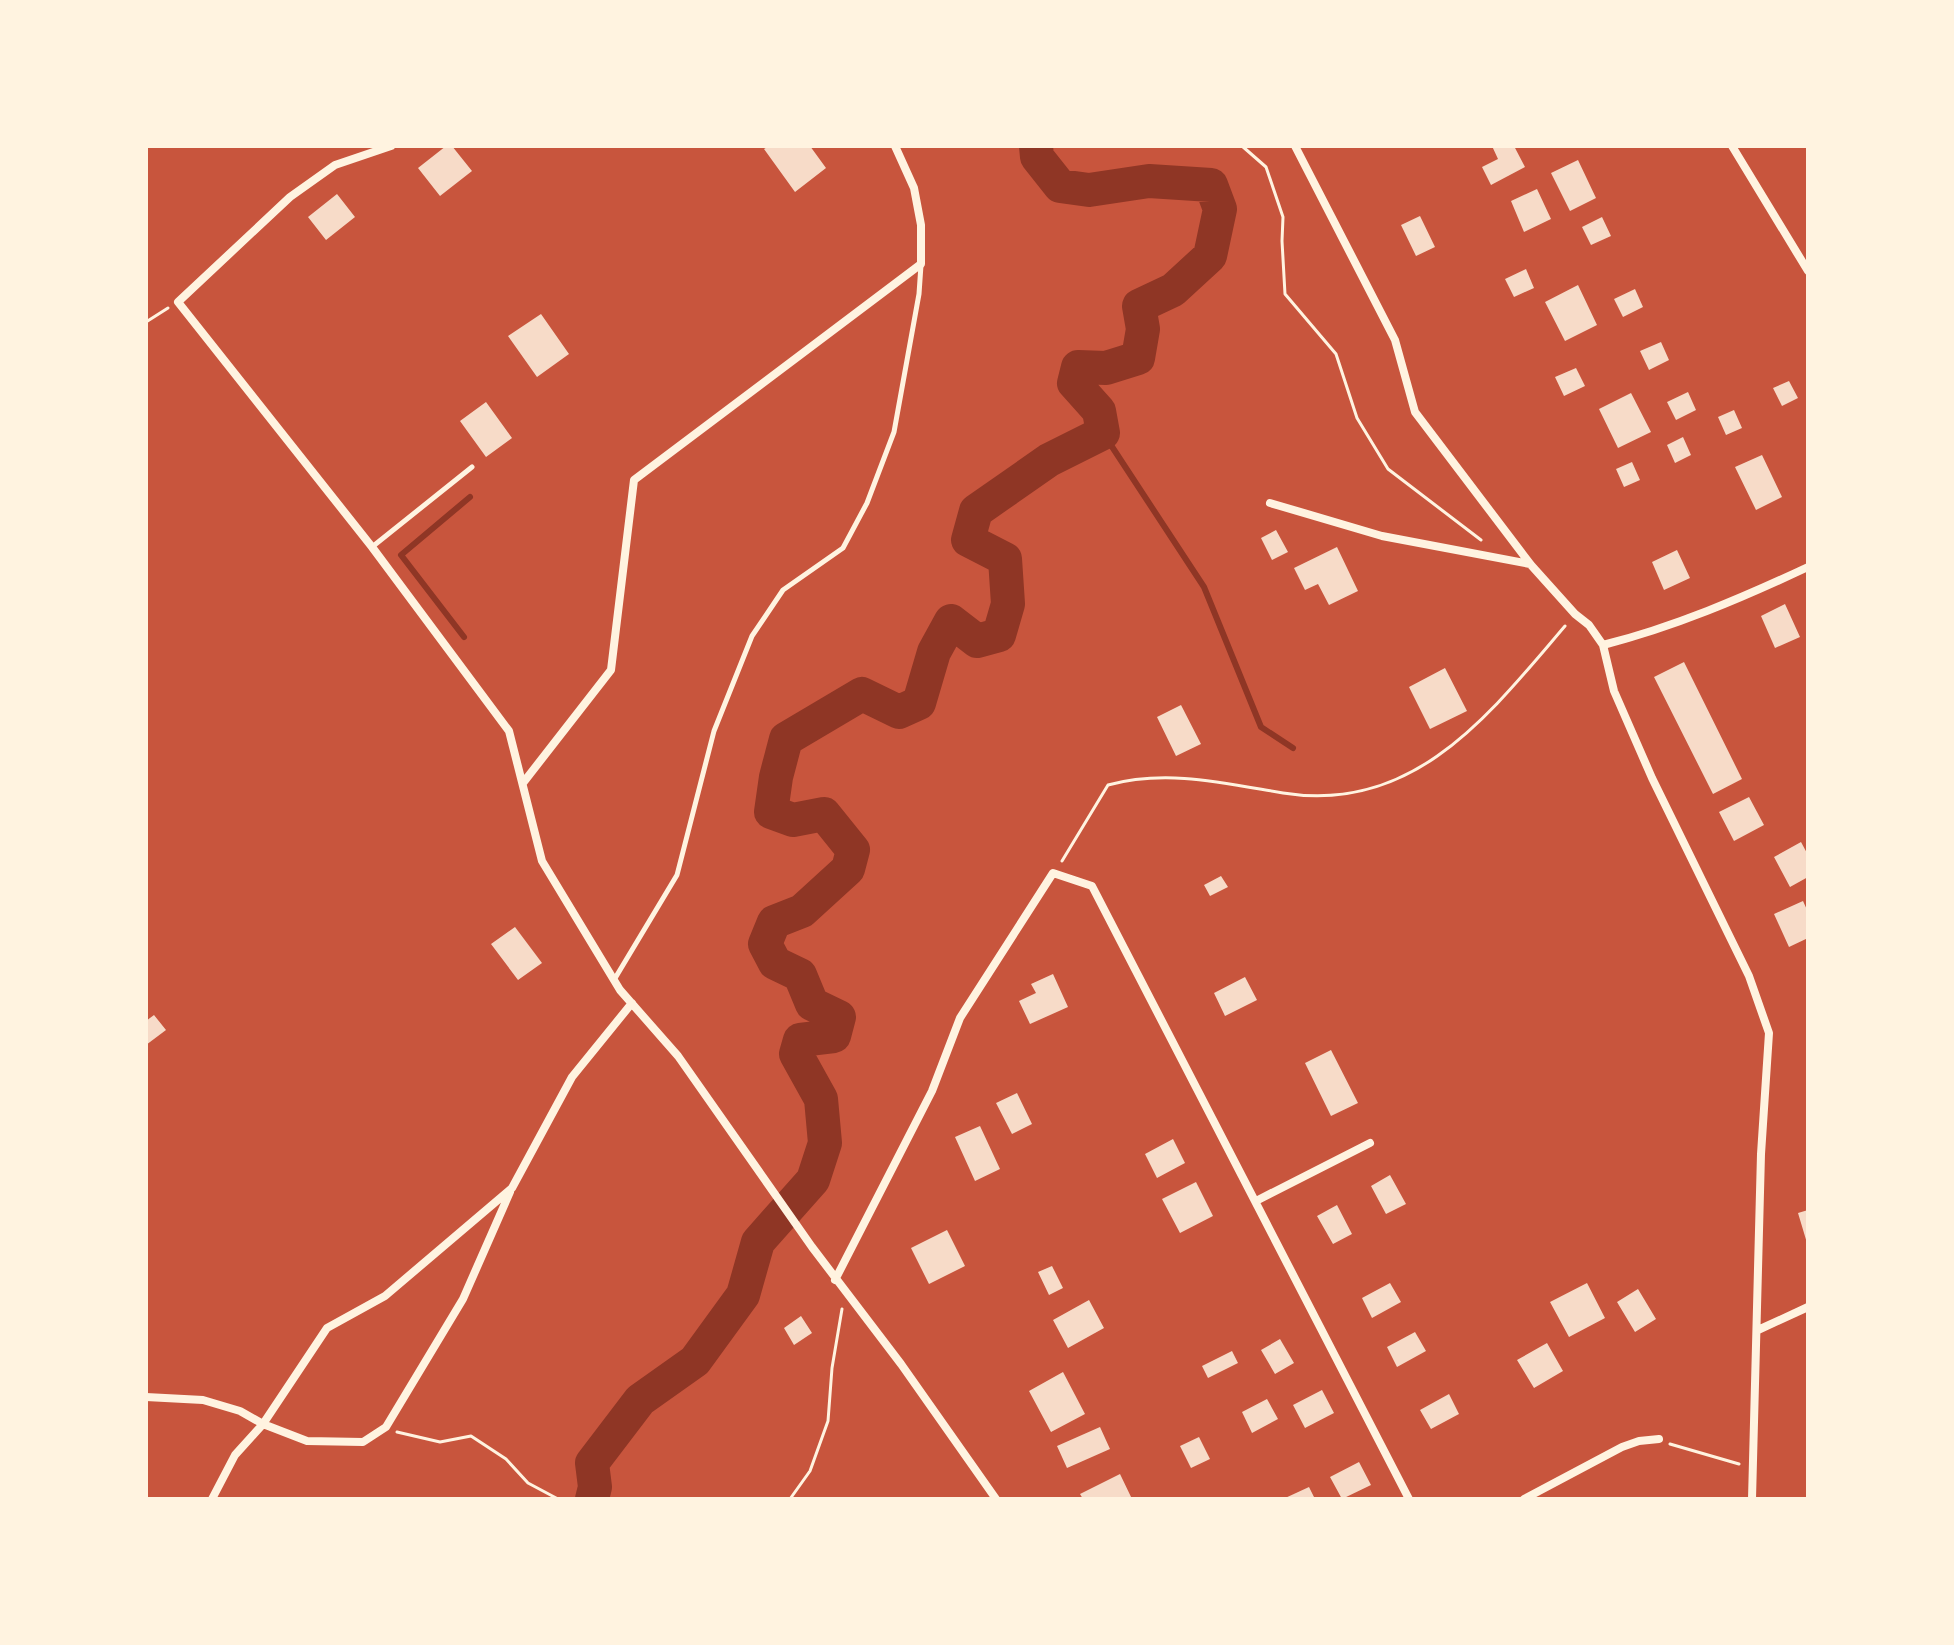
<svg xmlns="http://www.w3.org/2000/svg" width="1954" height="1645" font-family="Mulish,sans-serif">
<rect width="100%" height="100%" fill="#c8553d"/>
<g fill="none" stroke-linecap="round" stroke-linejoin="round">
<path stroke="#8f3625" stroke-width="6" d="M1103,433l101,154 57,140 32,21
M464,637l-63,-82 69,-58"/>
<path stroke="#8f3625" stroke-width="34" d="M592,1499l3,-12 -3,-24 48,-63 55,-39 48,-66 15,-53 55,-62 12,-37 -4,-44 -25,-45 4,-14 34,-4 5,-19 -27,-13 -12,-29 -25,-12 -10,-19 9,-22 28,-11 46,-42 5,-19 -29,-36 -31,6 -22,-8 5,-35 10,-38 76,-45 37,18 20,-9 15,-51 17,-31 26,20 22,-6 9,-31 -3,-45 -37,-19 8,-29 73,-51 54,-27 -4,-22 -25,-28 4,-16 28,1 32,-10 5,-29 -4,-23 34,-16 37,-34 10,-47 -9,-24 -62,-4 -60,9 -29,-4 -23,-29 -1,-11"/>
</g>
<path fill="#f7dbc8" d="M446,146h6l20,25 -32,25 -22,-28z
M769,146h41l16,22 -31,24 -31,-43z
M1492,146h22l11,21 -34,18 -9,-18 16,-8z
M1578,160l18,38 -26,13 -19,-38z
M1537,189l14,30 -27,13 -13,-31z
M337,194l18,23 -29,23 -18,-23z
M1420,216l15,31 -19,9 -15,-31z
M1602,217l9,19 -20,9 -9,-18z
M1526,269l8,19 -20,9 -9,-18z
M1578,285l19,40 -32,16 -20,-39z
M1635,289l8,18 -20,10 -9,-18z
M541,314l28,40 -32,23 -29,-41z
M1661,342l8,18 -20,10 -9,-19z
M1576,368l9,18 -21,10 -9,-19z
M1789,381l9,17 -16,8 -9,-18z
M1688,392l8,18 -20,10 -9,-18z
M1631,393l20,39 -33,16 -19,-39z
M486,402l26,36 -26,19 -26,-36z
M1734,410l8,18 -16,7 -8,-18z
M1683,437l8,18 -16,8 -8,-18z
M1762,455l20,42 -26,13 -21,-43z
M1632,462l8,18 -16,7 -8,-18z
M1276,530l12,22 -16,8 -11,-22z
M1337,547l21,44 -29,14 -11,-21 -13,6 -11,-22z
M1677,550l13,28 -26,12 -12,-28z
M1785,604l15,33 -25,11 -14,-32z
M1684,662l58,117 -29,15 -59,-117z
M1445,668l22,43 -37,18 -21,-42z
M1181,705l20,39 -25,12 -19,-39z
M1749,797l15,28 -30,16 -15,-29z
M1801,842l7,13v22l-18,10 -16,-30z
M1221,876l7,11 -18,9 -6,-11z
M1803,901l5,11v26l-19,9 -15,-33z
M515,927l27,36 -24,17 -27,-36z
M1053,974l15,33 -38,17 -11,-23 17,-8 -5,-9z
M1245,977l12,23 -32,16 -11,-23z
M154,1015l12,15 -20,15v-24z
M1331,1050l27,53 -27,13 -26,-53z
M1017,1093l15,31 -20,10 -16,-31z
M980,1126l20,43 -25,12 -20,-44z
M1173,1139l12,24 -28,15 -12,-24z
M1390,1175l16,29 -20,10 -15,-28z
M1196,1182l17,34 -33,17 -18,-34z
M1337,1205l15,29 -19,10 -16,-28z
M1808,1210v33h-1l-9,-30z
M947,1230l18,36 -36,18 -18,-36z
M1052,1266l11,22 -14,7 -11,-23z
M1390,1283l11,19 -29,16 -10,-20z
M1587,1283l18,35 -36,19 -19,-35z
M1638,1289l18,30 -21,13 -18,-30z
M1089,1300l15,28 -36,20 -15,-28z
M801,1316l11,17 -18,12 -10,-17z
M1415,1332l11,19 -29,16 -10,-20z
M1280,1339l14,24 -19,11 -14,-24z
M1547,1343l16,28 -29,17 -17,-28z
M1232,1351l6,12 -30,15 -6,-12z
M1063,1372l22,42 -34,18 -22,-41z
M1322,1390l12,23 -29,15 -12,-23z
M1449,1394l10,20 -28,15 -11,-19z
M1267,1399l11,20 -26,14 -10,-21z
M1100,1427l10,22 -43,19 -10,-22z
M1199,1437l11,22 -19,9 -11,-22z
M1359,1462l12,23 -29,14 -12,-22z
M1120,1474l12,25h-49l-3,-5z
M1309,1487l6,12h-32z"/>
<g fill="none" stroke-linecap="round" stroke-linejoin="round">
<path stroke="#fff3e0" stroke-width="3" d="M1242,146l24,21 17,50 -1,24 3,53 51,60 21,64 31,51 93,71
M146,322l22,-14
M1062,861l46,-76c58,-16 116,-2 175,8 131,21 206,-78 282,-167
M397,1432l43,10 31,-6 35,23 22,24 30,16
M1670,1444l69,20
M790,1499l20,-28 18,-50 4,-53 10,-59"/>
<path stroke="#fff3e0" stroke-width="5" d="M372,547l100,-80
M614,980l63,-105 37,-144 38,-95 31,-46 60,-42 24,-45 27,-71 25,-138 2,-29"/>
<path stroke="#fff3e0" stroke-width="8" d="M391,146l-56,19 -45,32 -112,105 194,245 137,184 33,130 78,129 58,66 134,191 89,117 95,135
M1295,146l100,194 20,72 116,153 44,49 14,11 14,20 11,46 38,87 97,198 20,57 -8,121 -9,345
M1732,146l76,125
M1270,503l112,33 148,28
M1603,645c71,-18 139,-47 205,-78
M523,783l88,-113 23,-190 287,-216v-39l-7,-37 -19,-42
M1256,1201l114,-58
M835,1280l97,-189 28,-73 93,-145 39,13 317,613
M1758,1330l50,-23
M146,1397l57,3 37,11 23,13 44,17 56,1 23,-15 77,-128 47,-107
M212,1499l23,-44 28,-31 64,-96 58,-32 127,-108 60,-111 60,-74
M1524,1499l98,-52 17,-6 20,-2"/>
</g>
<rect width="1954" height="1645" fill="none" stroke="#fff3e0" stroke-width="296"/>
</svg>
